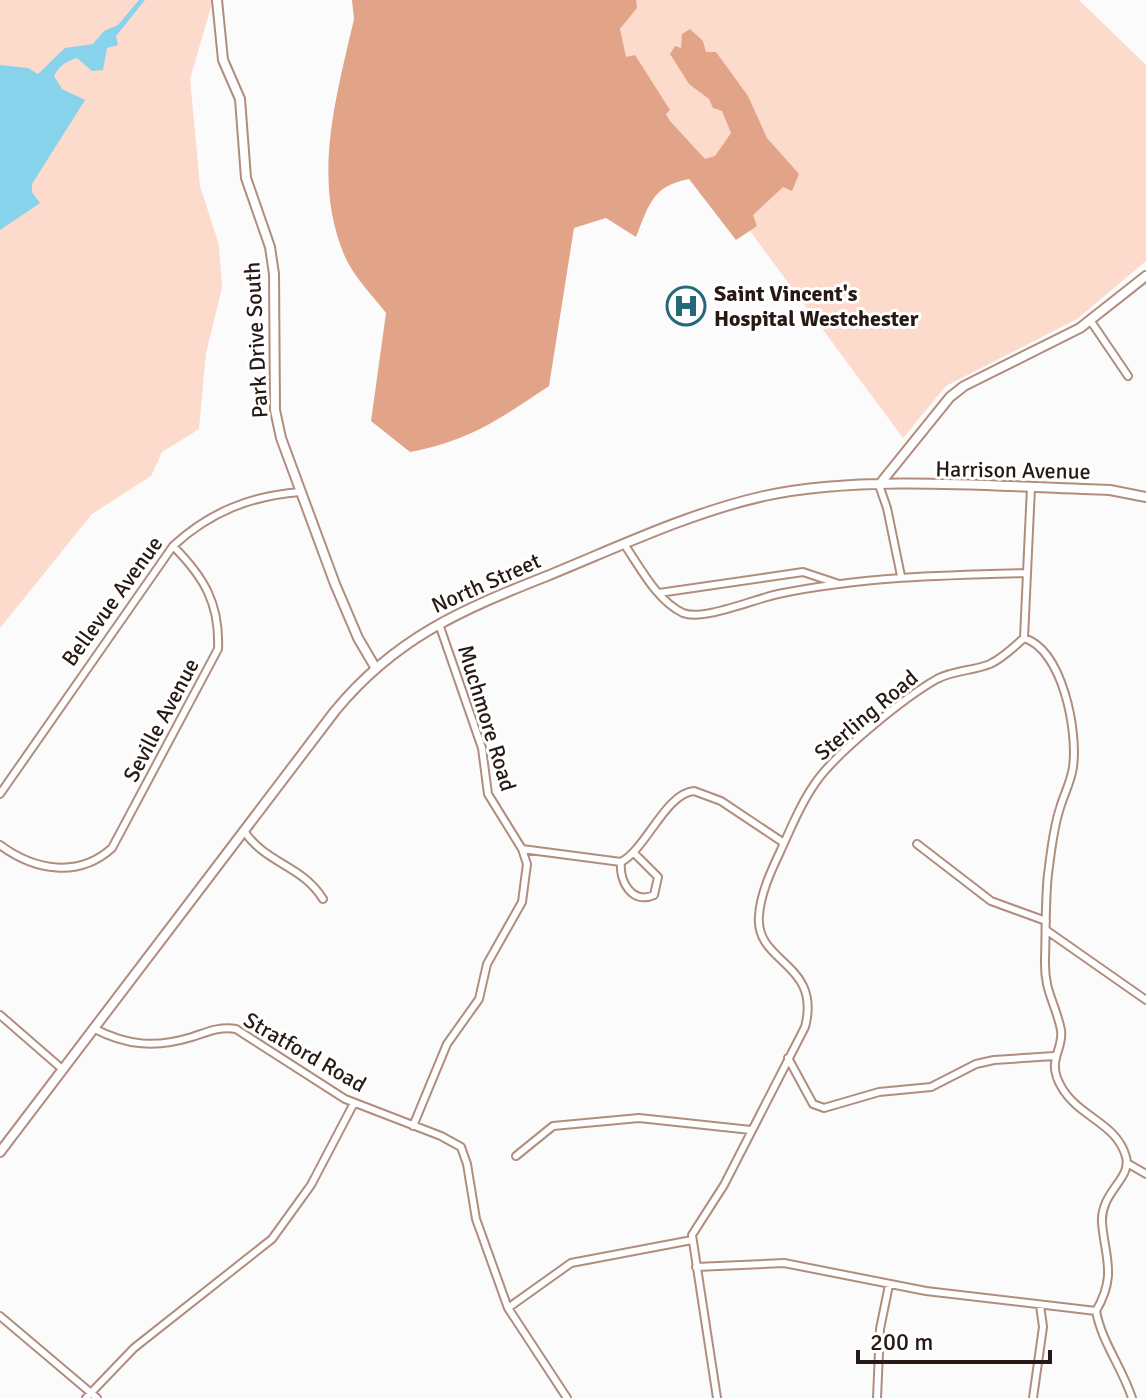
<svg xmlns="http://www.w3.org/2000/svg" width="1146" height="1398" font-family="Signika,sans-serif">
<rect width="100%" height="100%" fill="#fbfbfb"/>
<path fill="#fcdacc" d="M0,0h213l-23,79 10,107 19,59 3,43 -16,65 -7,76 -37,23 -11,24 -59,38 -92,114z
M635,0h444l67,65v196l-69,58 -131,67 -43,52 -290,-392z"/>
<path fill="#e1a489" d="M352,0h284l1,8 -17,21 6,28 9,-2 35,55 -4,4 4,7 35,38 10,-3 16,-23 -9,-22 -9,-3 -4,-9 -20,-15 -19,-30 5,-8 6,2 1,-14 8,-5 13,12 3,11h10l32,44 19,42 32,36 -7,17 -9,-4 -30,28 4,11 -21,14 -47,-61c-37,7 -40,26 -53,58l-30,-19 -32,10 -25,158c-49,33 -80,55 -139,66l-39,-31 15,-108c-13,-17 -31,-35 -40,-54 -35,-78 -10,-161 8,-240z"/>
<path fill="#87d3eb" d="M139,0h6l-29,36 2,9 -11,3 -4,22 -11,1 -15,-13c-11,3 -18,8 -23,18l8,13 23,11 -53,84v8l8,11 -40,27v-165l28,3 10,6 27,-26 28,-4 11,-13 14,-6z"/>
<g fill="none" stroke-linecap="round" stroke-linejoin="round">
<defs>
<path id="street" d="M1090,320l38,56
M879,485l8,23 14,68
M624,544c16,23 33,57 59,69 21,8 71,-14 95,-19 83,-17 164,-19 248,-21
M659,593l144,-21 36,12
M1024,638c39,12 54,94 49,129 -2,15 -9,27 -13,41 -7,21 -9,44 -12,66 -3,28 -2,57 -3,85 -1,33 10,42 16,71 3,21 -16,30 1,58 18,30 55,35 64,69 6,22 -26,35 -24,66 3,35 15,52 -6,88 6,32 26,56 36,87
M0,794l173,-248c37,-34 77,-50 127,-54
M244,831c22,33 58,34 79,68
M917,844l74,57 55,20
M0,845c35,26 79,33 112,3l106,-199c2,-45 -14,-72 -45,-103
M522,849l99,13c25,-13 45,-69 73,-71l27,10 63,42
M621,862c-2,19 11,43 33,33l4,-18 -24,-24
M1046,930l100,70
M0,1015l61,53
M93,1028c34,18 63,20 99,9 15,-5 28,-11 44,-8l109,70 96,37 20,11 6,17 9,55 32,89 59,90
M788,1058l25,46 11,4 55,-16 52,-5 45,-23 18,-4 60,-4
M413,1126l34,-82 32,-45 8,-35 35,-62 5,-38 -5,-15 -34,-55 -6,-46 -43,-124
M516,1156l37,-30 86,-8 112,12
M1127,1163l19,11
M696,1267l88,-4 142,28 170,20
M508,1308l63,-45 121,-23
M0,1316l97,82
M86,1398l48,-50 138,-109 39,-54 43,-82
M717,1398l-25,-163 32,-50 81,-158c17,-65 -50,-63 -46,-111 1,-21 12,-45 21,-64 11,-24 21,-49 36,-70 21,-30 89,-85 121,-103 17,-9 36,-8 53,-15 13,-6 24,-17 34,-26l7,-151
M877,1398l3,-69 9,-44
M1033,1398l10,-71 -3,-22"/>
<path id="secondary" d="M217,0l6,60 17,39 6,79 24,69 4,27 1,136 6,28 54,146 23,54 17,29
M879,485l71,-88 14,-11 116,-58 66,-52
M0,1152l335,-441c60,-73 126,-101 212,-135 71,-29 142,-63 217,-80 101,-22 241,-9 346,-6l36,7"/>
</defs>
<use href="#street" stroke="#b18d7e" stroke-width="10"/>
<use href="#secondary" stroke="#b18d7e" stroke-width="12"/>
<use href="#street" stroke="#fff" stroke-width="6"/>
<use href="#secondary" stroke="#fff" stroke-width="8"/>
</g>
<defs>
<symbol id="hospital-ring" viewBox="-11 -11 22 22"><circle r="9.5" fill="#fff" stroke="#25687a" stroke-width="1.5"/><path d="M-5-5h3v3.5h4V-5h3V5h-3V1.5h-4V5h-3Z" fill="#25687a"/></symbol>
</defs>
<g fill-rule="evenodd">
<use href="#hospital-ring" x="664" y="284" width="44" height="44"/>
</g>
<g text-anchor="middle" dominant-baseline="central" stroke-width="6" stroke-linejoin="round" paint-order="stroke">
<g font-size="22" font-weight="bold" fill="#271913" stroke="#fff" text-anchor="start">
<text x="714" y="293">Saint Vincent's<tspan x="714" dy="25">Hospital Westchester</tspan></text>
</g>
<g font-size="22" fill="#271913" stroke="#fff">
<text transform="translate(256 340) rotate(-93)">Park Drive South</text>
<text transform="translate(1013 470) rotate(1)">Harrison Avenue</text>
<text transform="translate(486 583) rotate(-24)">North Street</text>
<text transform="translate(112 601) rotate(-54)">Bellevue Avenue</text>
<text transform="translate(866 715) rotate(-40)">Sterling Road</text>
<text transform="translate(487 718) rotate(73)">Muchmore Road</text>
<text transform="translate(161 720) rotate(-62)">Seville Avenue</text>
<text transform="translate(305 1052) rotate(30)">Stratford Road</text>
</g>
</g>
<path d="M858 1350v12h192v-12" fill="none" stroke="#271913" stroke-width="4"/>
<text x="870" y="1350" font-size="24" fill="#271913" stroke="#ffffff" stroke-width="6" paint-order="stroke">200 m</text>
</svg>
